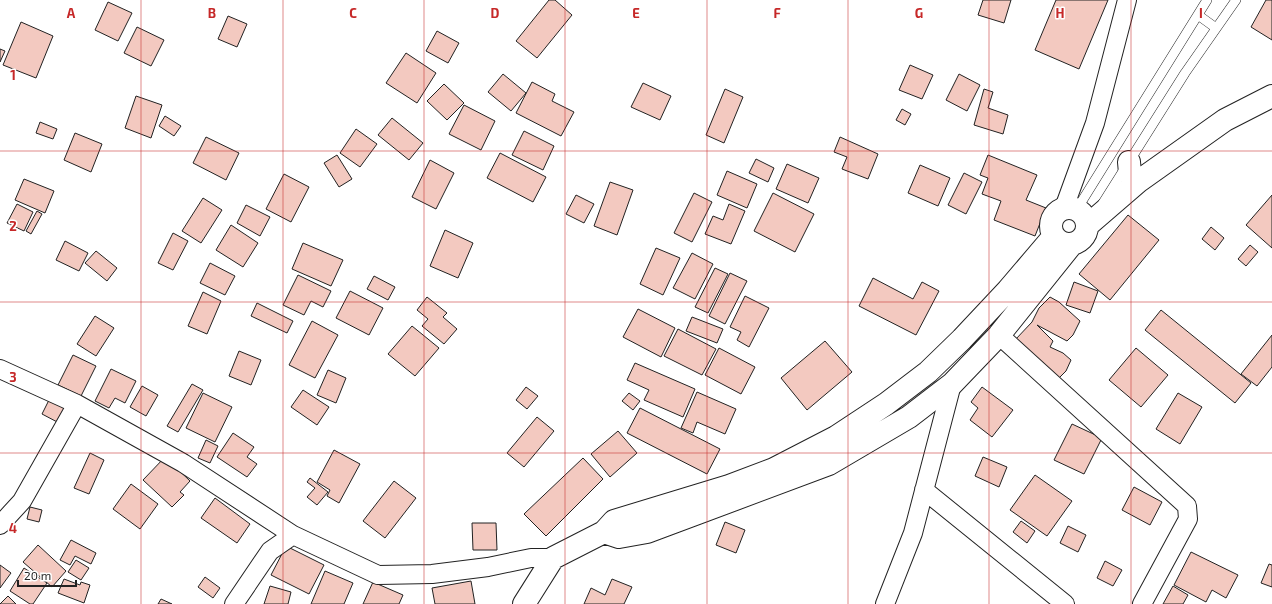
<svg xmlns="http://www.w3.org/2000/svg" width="1272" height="604" font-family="'Exo 2',sans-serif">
<rect width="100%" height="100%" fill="#fff"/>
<path fill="#f3c9c0" stroke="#222" d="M549,0h6l17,15 -35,43 -21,-17z
M983,0h28l-7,23 -26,-8z
M1056,0h52l-29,69 -44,-19z
M1266,0h6v40l-21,-13z
M108,2l24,11 -14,28 -23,-11z
M228,16l19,8 -10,23 -19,-8z
M21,22l32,14 -17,42 -33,-13z
M137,27l27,13 -13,26 -27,-13z
M437,31l22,12 -11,20 -22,-12z
M0,49l5,2 -5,11z
M406,53l30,20 -19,30 -31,-20z
M910,65l23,10 -11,24 -23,-9z
M503,74l23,19 -15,18 -23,-19z
M959,74l21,11 -13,26 -21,-11z
M532,82l23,12 -3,7 22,11 -13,24 -45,-23z
M643,83l28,13 -11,24 -29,-13z
M444,84l20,19 -17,17 -20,-19z
M725,89l18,8 -19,46 -18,-8z
M984,89l9,3 -5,16 20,7 -5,19 -29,-9z
M136,96l26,9 -11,33 -26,-10z
M464,105l31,16 -14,29 -32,-16z
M902,109l9,5 -6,11 -9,-5z
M165,116l16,10 -7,10 -15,-10z
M392,118l31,25 -14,17 -31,-25z
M40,122l17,7 -4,10 -17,-6z
M356,129l21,15 -17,23 -20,-14z
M524,131l30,15 -11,24 -31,-15z
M75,133l27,11 -11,28 -27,-12z
M206,137l33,16 -13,27 -33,-17z
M840,137l38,17 -10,25 -26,-10 5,-12 -13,-5z
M500,153l46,24 -13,25 -46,-24z
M337,155l15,24 -13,8 -15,-24z
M988,155l49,20 -11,25 20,8 -11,28 -41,-16 7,-19 -19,-7 6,-16 -8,-3z
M756,159l18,9 -6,14 -19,-9z
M430,160l24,13 -18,36 -24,-12z
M787,164l32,14 -11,25 -32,-14z
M920,165l30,13 -12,28 -30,-13z
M727,171l30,13 -10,24 -30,-13z
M964,173l18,9 -16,32 -18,-9z
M284,174l25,13 -18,35 -25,-13z
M24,179l30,12 -9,22 -30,-13z
M610,182l23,8 -16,45 -23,-9z
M694,193l18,9 -20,40 -18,-9z
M773,193l41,21 -19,38 -41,-21z
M576,195l18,9 -10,19 -18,-9z
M1272,195v53l-26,-23z
M203,198l19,12 -21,33 -19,-12z
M17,204l16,8 -9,19 -17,-8z
M729,204l16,7 -14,33 -26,-10 8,-18 10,4z
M246,205l24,12 -10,19 -23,-13z
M37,211l5,3 -11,20 -5,-3z
M1128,215l31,25 -49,60 -31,-26z
M231,225l27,18 -15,24 -27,-17z
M1211,227l13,11 -9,12 -13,-11z
M445,230l28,13 -15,35 -28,-12z
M173,233l15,8 -15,29 -15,-7z
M65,241l23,12 -9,18 -23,-11z
M303,243l40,17 -12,26 -39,-17z
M1250,245l8,7 -12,14 -8,-7z
M656,248l24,10 -17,37 -23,-11z
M96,251l21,17 -10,13 -22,-18z
M692,253l21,11 -18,35 -22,-11z
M210,263l25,13 -10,19 -25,-12z
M715,268l13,6 -20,39 -13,-6z
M730,273l17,8 -22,43 -16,-8z
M298,275l33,16 -8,16 -12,-6 -7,14 -21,-10z
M374,276l21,11 -7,13 -21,-11z
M873,278l40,21 9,-17 17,9 -23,44 -57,-29z
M1074,282l24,9 -8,22 -24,-8z
M350,291l33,17 -14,27 -33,-17z
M203,292l18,9 -14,33 -19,-8z
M745,296l24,12 -20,39 -12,-7 4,-8 -11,-5z
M427,297l20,16 -4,4 14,12 -13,15 -22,-18 6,-7 -11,-9z
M1050,297l9,5 21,19 -7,14 -6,6 -30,-16 16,16 -3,6 13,6 8,7 -5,11 -9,9 -42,-40 17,-18 7,-14z
M257,303l36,18 -6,12 -36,-17z
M638,309l37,19 -14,29 -38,-20z
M1161,310l90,73 -16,20 -90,-73z
M95,316l19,12 -18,28 -19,-12z
M692,317l31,12 -6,14 -31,-12z
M312,321l26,14 -23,43 -26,-13z
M412,326l27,22 -24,28 -27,-22z
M678,329l38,20 -14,26 -38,-19z
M1272,335v32l-15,19 -16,-12z
M825,341l27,31 -45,38 -26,-32z
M719,348l36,19 -14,27 -36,-19z
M1136,348l32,27 -27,32 -32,-27z
M239,351l22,9 -10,25 -22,-9z
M73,355l23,11 -15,30 -23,-11z
M635,363l60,26 -12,28 -39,-17 5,-10 -22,-10z
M111,369l25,12 -11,22 -10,-5 -6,10 -14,-7z
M328,370l18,8 -10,25 -19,-8z
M192,384l11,6 -25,42 -11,-6z
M142,386l16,9 -12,21 -16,-9z
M526,387l12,9 -11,13 -11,-9z
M982,387l31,23 -21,27 -22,-17 8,-12 -7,-6z
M303,390l26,17 -12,18 -26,-18z
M697,392l39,17 -11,25 -28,-12 -4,11 -12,-5z
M203,393l29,14 -17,35 -29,-14z
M629,393l11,8 -7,9 -11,-9z
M1178,393l24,14 -22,37 -24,-15z
M51,396l19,9 -9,19 -19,-10z
M640,408l80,41 -13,25 -80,-41z
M537,417l17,14 -30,36 -17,-14z
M1072,424l30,14 -18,36 -30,-14z
M618,431l19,22 -27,24 -19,-23z
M233,433l21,14 -7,10 10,7 -10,13 -30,-20z
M206,440l12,6 -8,17 -12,-5z
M334,450l26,14 -21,39 -12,-7 3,-6 -13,-8z
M90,453l14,7 -15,34 -15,-6z
M165,457l25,24 -10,11 4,3 -12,12 -29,-27z
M983,457l24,10 -8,20 -24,-11z
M583,458l20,21 -57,57 -22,-22z
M1035,475l37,26 -25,35 -37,-26z
M310,478l18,14 -11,13 -10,-8 8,-9 -8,-6z
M394,481l22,17 -31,40 -22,-17z
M131,484l27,20 -18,25 -27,-20z
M1134,487l28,15 -12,23 -28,-15z
M215,498l35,26 -13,19 -36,-25z
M30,507l12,3 -3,12 -12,-3z
M1021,521l14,10 -8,12 -14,-11z
M725,522l20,8 -9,23 -20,-8z
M472,523h24l1,27h-24z
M1068,526l18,9 -8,17 -18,-9z
M71,540l25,13 -5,11 -16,-8 -5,9 -10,-5z
M38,545l28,26 -14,16 -29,-25z
M286,546l38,19 -15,29 -38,-19z
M1191,552l47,23 -12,23 -14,-8 -6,12 -32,-17z
M76,560l13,8 -8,12 -13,-8z
M1105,561l17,9 -9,16 -16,-8z
M1269,564l3,1v22l-11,-4z
M0,565l11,8 -11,15z
M24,568l23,15 -14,21h-3l-20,-13z
M325,571l28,12 -9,21h-33z
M205,577l15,11 -7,10 -15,-11z
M64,579l16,6 1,-3 9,3 -6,18 -26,-10z
M612,579l20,8 -8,17h-40l7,-16 14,7z
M471,581l4,23h-40l-3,-16z
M373,582l30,13 -4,9h-36z
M270,586l21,6 -3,12h-24z
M1173,586l15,9 -5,9h-20z
M8,596l8,8h-16z
M161,599l11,5h-14z"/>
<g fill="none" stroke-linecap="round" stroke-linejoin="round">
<defs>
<path id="service" d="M1198,15l18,13
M1103,203l82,-130 51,-73
M1077,209l130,-209"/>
<path id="minor" d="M1064,208l31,-85 32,-123
M999,335l188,171 1,13 -46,85
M0,369l77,35 106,59 110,72
M924,490l141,114
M0,525l22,-24 55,-97
M234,604l36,-53 23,-16 85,40 54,-1 56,-7 43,-9h22
M885,604l28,-71 39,-149"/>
<path id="tertiary" d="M1129,162l1,11 2,6 7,2
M1051 226a18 18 0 1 1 36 0a18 18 0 1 1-36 0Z
M1088,225l51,-44 86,-61 47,-24
M1054,236l-46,54 -46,49 -34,33 -42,32 -50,33 -62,32 -45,17 -115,35 -10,11 15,5 28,-5 182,-68 80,-47 43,-33 47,-49 73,-91
M524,604l29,-46 51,-26"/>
</defs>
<use href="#service" stroke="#222" stroke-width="10"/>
<use href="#minor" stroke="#222" stroke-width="20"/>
<use href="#tertiary" stroke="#222" stroke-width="24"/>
<use href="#service" stroke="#fff" stroke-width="9"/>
<use href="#minor" stroke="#fff" stroke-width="18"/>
<use href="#tertiary" stroke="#fff" stroke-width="22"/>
</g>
<path fill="none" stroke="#c62828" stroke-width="1" stroke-opacity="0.55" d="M141,0v604M283,0v604M424,0v604M565,0v604M707,0v604M848,0v604M989,0v604M1131,0v604M0,151h1272M0,302h1272M0,453h1272"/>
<g font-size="13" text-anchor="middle" font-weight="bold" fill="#c62828" stroke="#fff" stroke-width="3" stroke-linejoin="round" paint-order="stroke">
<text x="71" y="18">A</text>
<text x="212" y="18">B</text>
<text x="353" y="18">C</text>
<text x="495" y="18">D</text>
<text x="636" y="18">E</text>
<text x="777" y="18">F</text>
<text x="919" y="18">G</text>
<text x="1060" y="18">H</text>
<text x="1201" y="18">I</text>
<text x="13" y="80">1</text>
<text x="13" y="231">2</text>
<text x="13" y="382">3</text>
<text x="13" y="533">4</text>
</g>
<path d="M18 580v6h58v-6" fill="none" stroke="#222222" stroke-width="2"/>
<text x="24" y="580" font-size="12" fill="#222222" stroke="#ffffff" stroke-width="3" paint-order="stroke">20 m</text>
</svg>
